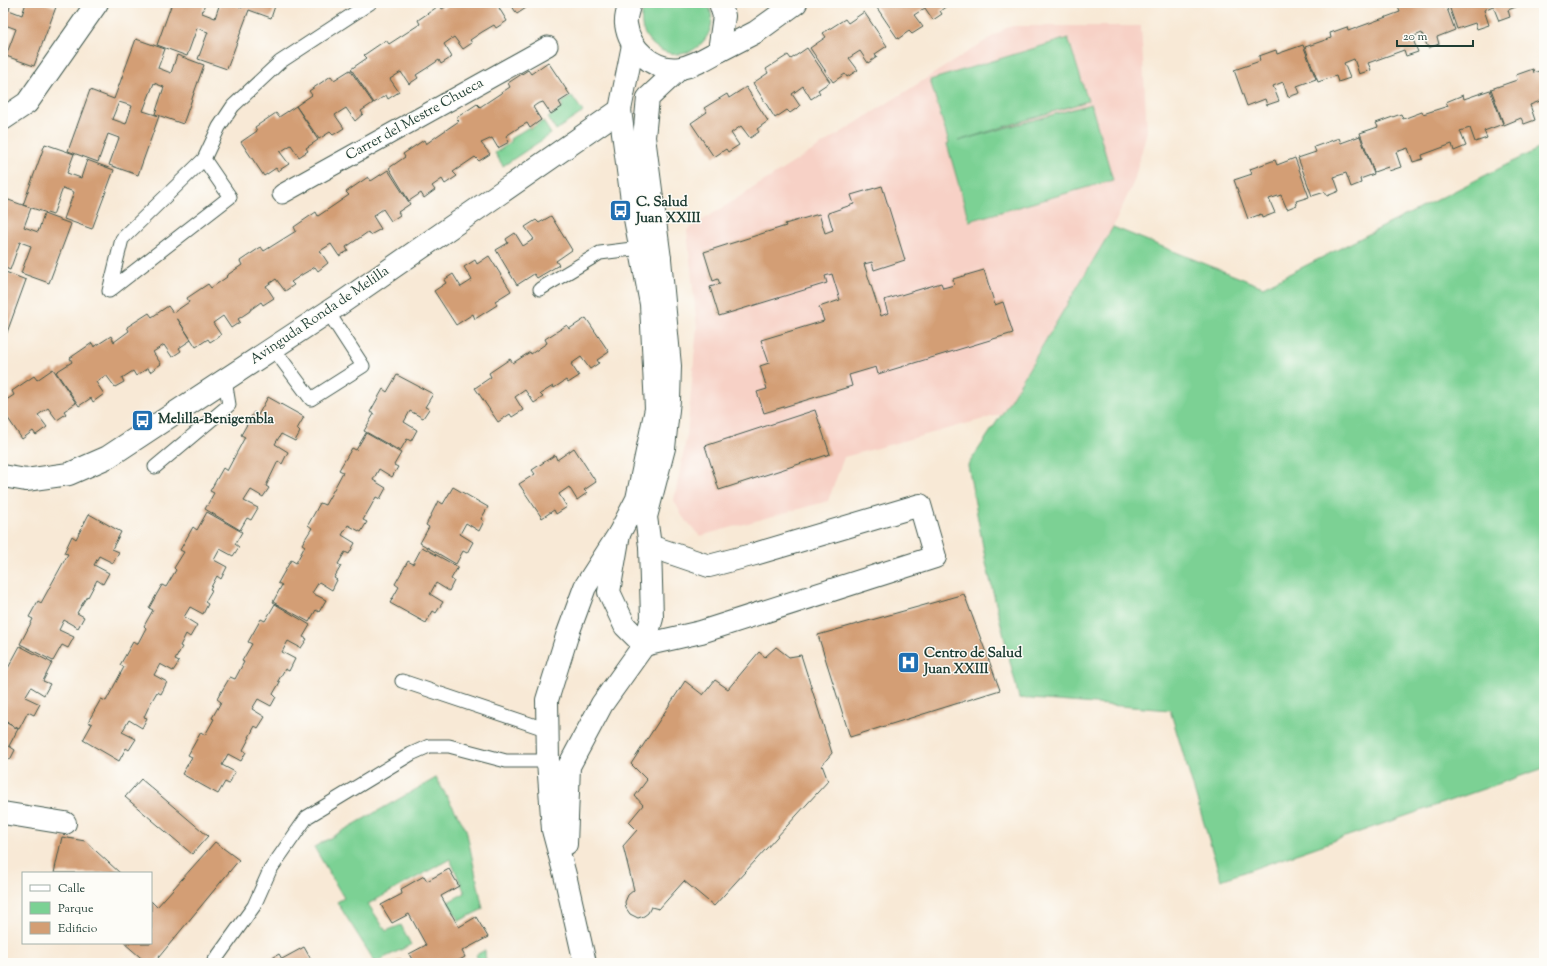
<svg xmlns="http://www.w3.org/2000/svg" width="1547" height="966" font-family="'Sorts Mill Goudy',serif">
<rect width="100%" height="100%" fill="#fdfcf7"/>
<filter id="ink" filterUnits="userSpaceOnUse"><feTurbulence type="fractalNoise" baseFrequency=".025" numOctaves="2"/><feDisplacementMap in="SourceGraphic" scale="8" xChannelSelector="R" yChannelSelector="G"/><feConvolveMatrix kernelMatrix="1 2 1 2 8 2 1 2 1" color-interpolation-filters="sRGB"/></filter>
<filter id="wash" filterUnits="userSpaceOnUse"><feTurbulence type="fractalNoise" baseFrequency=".012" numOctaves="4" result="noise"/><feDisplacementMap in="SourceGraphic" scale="16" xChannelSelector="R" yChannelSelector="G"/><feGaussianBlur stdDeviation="0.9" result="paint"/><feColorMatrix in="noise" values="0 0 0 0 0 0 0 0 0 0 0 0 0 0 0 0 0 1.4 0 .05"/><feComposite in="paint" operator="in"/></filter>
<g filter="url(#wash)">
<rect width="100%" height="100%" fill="#f8e9d6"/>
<path fill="#f7d1c6" d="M1009,26h132l6,105 -13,50 -21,46 -111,187 -158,43 -16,44 -128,35 -18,-20 -8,-16 13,-65 10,-108 -10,-97z"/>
<path fill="#7bd194" stroke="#4d8764" d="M646,3h62c3,8 5,16 3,24 -4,15 -19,28 -34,27 -20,0 -39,-19 -35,-39 0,-4 2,-8 4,-12z
M1068,38l20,63 -130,40 133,-37 22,76 -144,41 -22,-77 2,-1 -19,-63z
M572,96l11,16 -27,18 -8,-12 15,-11 -2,-4z
M543,121l8,13 -48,32 -8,-13 16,-11 -1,-3 19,-12 1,2z
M1544,146v622l-323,112 -51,-170 -151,-12 -33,-135 -18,-98 34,-51 111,-187 150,60z
M436,778l30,51 17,80 -24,12 -11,-19 17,-9 -15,-34 -82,45 18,27 15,-6 10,20 -36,17 -38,-60 7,-4 -30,-51z
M485,950l1,13h-15l7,-4 -2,-4z"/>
<g id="blocks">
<path fill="#d39e74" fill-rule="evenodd" d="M3,3h8l-2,7 13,5 4,-12h18l12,4 -22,59 -28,-10 10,-27 -11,-4 -2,4z
M172,3h33l-3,10 13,5 5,-15h12l10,5 2,-5h32l-5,15 -22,-8 -22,59 -29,-10 10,-27 -11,-4 -10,28 -30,-11z
M452,3h55l-8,5 8,13 -11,7 -2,-3 -12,7 -12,8 2,3 -9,6 -9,-12 -10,7 8,13 -11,7 -2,-4 -12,8 -11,7 2,3 -9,6 -8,-12 -11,7 9,13 -11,7 -2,-4 -12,8 -23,-34 16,-11 -3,-3 22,-15 3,4 31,-20 -2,-4 22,-15 2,4z
M510,3h16l-2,1 2,4 -9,6z
M877,3h74l-11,8 2,3 -9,6 -8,-12 -11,7 9,12 -11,7 -3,-3 -11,8 -23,-34z
M1410,3h6l1,2 5,-2h23l10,27 -18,7 2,7 -11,4 -6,-15 -10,4 6,15 -12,4 -2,-6 -36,13 3,7 -12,4 -5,-15 -10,4 6,15 -12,4 -2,-6 -18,6 -13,-35 26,-9 -1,-5 17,-6 1,4 52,-19 -2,-5z
M1448,3h78l-18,7 2,7 -11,4 -6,-15 -9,4 5,15 -12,4 -2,-6 -18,6z
M864,12l23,34 -12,8 2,3 -9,6 -8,-12 -11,7 9,12 -11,7 -2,-3 -12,8 -23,-34 16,-11 -3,-4 22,-14 3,4z
M136,39l29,10 -7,19 13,5 6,-18 27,10 -21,59 -28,-10 9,-27 -10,-4 -11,28 16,5 -21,59 -29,-10 10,-27 -11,-4 -10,28 -30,-11 22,-61 24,9zM119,102l13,4 -6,18 -14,-5z
M1303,45l13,34 -19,7 3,7 -12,4 -5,-15 -10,4 6,15 -12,4 -2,-6 -18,7 -13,-36 26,-9 -1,-5 17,-6 1,4z
M807,48l23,34 -12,8 2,3 -9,6 -8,-13 -11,8 8,12 -10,7 -3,-3 -12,8 -22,-35 15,-10 -2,-4 22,-14 3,4z
M548,62l22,33 -11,7 3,5 -11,7 -8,-12 -6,2 -4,3 8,13 -11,8 -3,-5 -9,5 -12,8 3,6 -11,6 -6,-10 -11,5 9,11 -11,7 -4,-4 -22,15 4,4 -12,8 -3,-5 -10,7 3,4 -11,8 -3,-5 -12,8 -20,-33 16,-11 -2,-3 21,-14 2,4 11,-8 22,-15 -3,-3 21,-14 3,3 30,-20 -2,-4 20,-13 3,4z
M1533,69l1,4 10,-4v43l-4,-11 -10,4 5,15 -11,4 -3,-6 -17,7 -13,-36 26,-9 -1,-5z
M350,70l23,33 -12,8 2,3 -8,7 -9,-13 -11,7 9,13 -11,7 -3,-3 -11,7 -23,-33 16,-11 -3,-4 22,-15 3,4z
M746,87l22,34 -11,8 2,3 -9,6 -9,-12 -10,7 8,12 -11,7 -2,-3 -12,8 -23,-34 16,-11 -3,-4 23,-14 2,4z
M1490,90l13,34 -19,7 3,7 -12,4 -5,-14 -10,3 6,15 -12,5 -2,-7 -30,11 1,4 -10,3 -5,-14 -12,4 5,15 -12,4 -1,-4 -14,5 -14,-39 18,-6 -2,-4 25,-9 2,5 19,-7 1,2 25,-8 -2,-4 17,-7 1,4z
M296,106l22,34 -12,8 2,3 -9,6 -8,-12 -11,7 9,12 -11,7 -2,-3 -12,8 -23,-34 16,-11 -2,-4 21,-14 3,4z
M1360,136l14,38 -14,5 1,4 -10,4 -5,-14 -12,4 5,14 -12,5 -2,-4 -13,4 -14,-38 18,-6 -2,-5 25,-9 2,5z
M45,144l29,10 -7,19 14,5 6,-18 27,10 -22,59 -28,-10 10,-27 -11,-4 -10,27 -30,-10z
M1295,158l14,39 -13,4 1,4 -10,4 -6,-14 -12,4 6,14 -13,5 -1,-4 -13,5 -14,-39 18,-6 -2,-5 25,-9 2,5z
M388,170l22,34 -12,8 2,3 -9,6 -8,-12 -10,7 8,13 -11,6 -2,-3 -10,7 -12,8 2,4 -9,5 -8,-12 -11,7 8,12 -10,8 -3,-4 -12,7 -12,8 3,3 -9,6 -9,-12 -10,7 8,12 -11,7 -2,-3 -11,8v1l-12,8 2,3 -9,6 -8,-12 -10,7 8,12 -11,7 -2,-3 -12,8 -19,-29 14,22 -12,8 2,3 -9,6 -8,-12 -11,7 8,12 -11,8 -2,-4 -12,8 -3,-5 -11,7 2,4 -9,5 -9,-12 -10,7 8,12 -11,8 -2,-4 -12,8 -23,-34 16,-10 -2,-4 22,-15 2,4 17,-11 3,6 15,-11 -2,-4 22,-14 3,4 16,-11 5,7 16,-11 -2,-4 21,-14 3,4 16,-11 -1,-1 16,-11 -2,-4 21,-14 3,4 32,-20 -2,-4 22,-15 2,4 15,-10 16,-11 -3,-3 22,-15 3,4z
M882,186l23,74 -31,10 -2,-8 -8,2 17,52 7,-3 -4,-13 57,-17 2,5 11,-3 -1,-6 31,-9 11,35 8,-3 10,31 -135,41 -2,-7 -27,8 3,11 -88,27 -7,-21 10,-3 -7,-23 9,-3 -8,-23 63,-19 -5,-14 21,-7 -8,-26 -7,2 2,7 -108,33 -9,-29 10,-3 -2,-5 -5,2 -9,-29 82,-26 -1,-2 34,-10 6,19 8,-3 -5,-17 26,-9 -3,-9z
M3,198l28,10 -7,19 14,5 6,-18 27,10 -22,59 -28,-10 10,-27 -11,-4 -10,28 -7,-3z
M551,216l21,34 -16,11 3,4 -22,13 -3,-4 -17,11 -21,-35 12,-7 -2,-4 9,-6 8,13 11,-7 -9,-12 11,-7 3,3z
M489,256l22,35 -16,10 2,4 -22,14 -2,-5 -17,11 -22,-34 12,-8 -2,-3 9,-6 8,13 11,-7 -8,-13 11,-7 2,4z
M3,271l23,9 -21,58h-2z
M586,318l23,34 -12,8 2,3 -9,6 -9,-12 -10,7 8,12 -11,7 -2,-3 -12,8 -1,-2 -13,8 3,3 -9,6 -9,-13 -10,7 8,13 -11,7 -2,-3 -12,8 -23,-34 16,-11 -2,-4 21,-14 3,4 17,-11 1,2 16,-11 -2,-4 22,-14 2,4z
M53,369l23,34 -12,8 2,3 -9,6 -9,-12 -10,7 9,12 -11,8 -3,-4 -11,8 -19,-28v-9l11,-7 -2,-4 22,-15 3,4z
M397,375l36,19 -8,13 4,2 -6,9 -13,-7 -6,11 13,8 -6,11 -4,-2 -7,12 -36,-20 10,-17 -4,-2 13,-23 4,3z
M268,397l36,20 -7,12 3,3 -5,9 -14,-7 -6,10 13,8 -6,12 -4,-3 -12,25 3,2 -6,9 -12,-7 -7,11 14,7 -7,12 -4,-2 -7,12 -35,-21 9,-16 -4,-2 13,-23 4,3 18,-34 -4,-2 13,-23 4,3z
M815,410l15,44 -111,36 -14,-44z
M366,433l35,20 -7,12 4,2 -6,10 -13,-8 -6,11 13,8 -6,11 -4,-2 -6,11 -7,12 4,2 -6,10 -13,-7 -6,10 13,8 -6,11 -4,-2 -7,12 3,2 -7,12 3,2 -5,10 -13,-8 -7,11 14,7 -7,12 -3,-2 -7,12 -36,-20 9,-17 -4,-2 13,-23 5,3 9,-17 -3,-2 10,-16 -4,-3 12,-22 5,2 9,-16 9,-17 -4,-2 13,-22 4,2z
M574,448l22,34 -12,8 3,3 -10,7 -8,-13 -10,7 8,13 -11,7 -2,-4 -12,8 -23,-34 16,-10 -3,-4 23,-15 2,5z
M453,487l35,20 -7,12 3,2 -5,10 -13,-8 -6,11 13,8 -6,11 -4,-2 -7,13 -36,-21 9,-16 -3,-2 12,-24 5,3z
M207,512l35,20 -7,12 4,3 -6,9 -13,-7 -6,11 13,7 -6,12 -4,-3 -7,13 2,1 -7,12 3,2 -5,10 -13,-7 -6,10 13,8 -7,12 -4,-3 -6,12 2,1 -7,13 4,2 -6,9 -13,-7 -6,11 13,7 -6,12 -4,-2 -7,12 -6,13 3,1 -5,10 -13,-8 -7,12 14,7 -7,11 -3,-2 -7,13 -36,-21 9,-16 -4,-2 13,-23 5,2 18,-34 -4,-2 13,-23 4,3 9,-17 -2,-2 9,-16 -4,-2 13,-23 4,2 10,-17 -2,-2 10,-16 -4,-2 13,-23 4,3z
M89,514l32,18 -9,17 7,3 -6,11 -14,-7 -5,9 15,8 -6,11 -6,-4 -9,17 -1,-1 -10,17 7,4 -6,11 -14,-8 -5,10 15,7 -6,11 -6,-3 -9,16 -33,-17 13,-25 -4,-2 9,-16 3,2 27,-49 -4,-1 8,-17 4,3z
M422,547l36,20 -7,12 3,2 -5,10 -13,-8 -6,11 13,8 -7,11 -3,-2 -7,12 -36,-20 9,-16 -4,-3 13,-23 5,3z
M964,594l36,96 -150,47 -32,-102z
M275,604l35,21 -7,12 4,2 -6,9 -13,-7 -6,11 13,7 -6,12 -4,-2 -7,12 2,1 -7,12 3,3 -5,9 -13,-7 -6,10 13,8 -7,11 -3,-2 -6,11h1l-7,13 3,2 -5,9 -13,-7 -6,11 13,7 -6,12 -4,-2 -7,12 -36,-20 10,-17 -4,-2 13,-23 4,3 9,-16 -2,-1 9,-16 -4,-3 13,-22 5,2 9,-17 -2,-1 10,-17 -4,-2 13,-23 4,2z
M20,646l32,17 -9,18 7,3 -6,11 -13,-8 -6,10 15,7 -6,11 -6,-3 -9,17 -16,-9v-51l4,1z
M776,647l13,10 12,-2 31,98 -10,12 6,16 -114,125 -30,-25 -25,28 -8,-2 -3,6 -4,3 -6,2 -8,-4 -4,-6 -1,-6 3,-7 6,-5 -11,-44 14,-16 -8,-8 14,-17 -8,-9 12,-16 -16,-16 54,-83 18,14 12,-15 13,9 31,-37 6,5z
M3,721l15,8 -9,17 6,4 -5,10 -7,-3z
M141,779l67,57 -16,18 -67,-57z
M62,837l23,4 35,32h-66z
M215,842l24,18 -85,103h-7l-23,-20h27v-42l6,6z
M449,869l10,17 -18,10 18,31 17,-10 12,20 -26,14 3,6 -11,6h-5l-1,-3 -5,3h-29l-5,-9 17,-9 -17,-31 -17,9 -11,-18 21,-11 -1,-5 23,-13 3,5z
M304,947l9,16h-49l15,-9 3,5z
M401,959l2,4h-10z"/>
</g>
</g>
<g filter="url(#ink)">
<use href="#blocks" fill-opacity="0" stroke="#40574c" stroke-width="1"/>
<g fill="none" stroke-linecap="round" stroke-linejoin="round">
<defs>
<path id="service" d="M204,159l26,38 -121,94 13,-52 82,-80 15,-32 14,-21 47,-44 90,-59
M540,289l60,-36 40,-5
M273,348l38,51 52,-33 -35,-54
M155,467l74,-62 -4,-25
M402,681l146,49
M213,963l41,-57 16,-36 37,-53 104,-63 18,-8h20l57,15h42"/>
<path id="pedestrian" d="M282,194l266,-148"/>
<path id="minor" d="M719,51l37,-19 40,-29
M620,110l13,-65
M3,119l24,-16 70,-100
M660,259l-16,-122 4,-39 31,-29
M619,534l-10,58 16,34 19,19 57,-13 234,-75 -15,-52 -165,49 -46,12 -59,-20
M3,813l62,10"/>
<path id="tertiary" d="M630,3c-2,6 -5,15 -4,21 3,25 28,48 54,44 14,-2 26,-10 39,-17l5,-35 -4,-13
M3,476l23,4 43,-6 39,-17 232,-153 280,-194 13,98 18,96 5,105 -19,90 -18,35 -34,53 -18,49 -20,64 1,61 5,69 12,45 20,88
M566,844l3,-78 33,-62 42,-59 8,-27 -2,-72 -4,-29 18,-69 5,-48 1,-34 -10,-107"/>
</defs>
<use href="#service" stroke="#40574c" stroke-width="15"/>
<use href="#pedestrian" stroke="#40574c" stroke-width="21"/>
<use href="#minor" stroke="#40574c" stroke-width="24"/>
<use href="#tertiary" stroke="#40574c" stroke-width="24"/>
<use href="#service" stroke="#fff" stroke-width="13"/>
<use href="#pedestrian" stroke="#fff" stroke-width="19"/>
<use href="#minor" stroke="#fff" stroke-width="22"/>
<use href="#tertiary" stroke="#fff" stroke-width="22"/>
</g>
</g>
<defs>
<symbol id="bus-square" viewBox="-11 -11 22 22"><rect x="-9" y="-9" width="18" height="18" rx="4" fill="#1f6fb2" stroke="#fdfcf7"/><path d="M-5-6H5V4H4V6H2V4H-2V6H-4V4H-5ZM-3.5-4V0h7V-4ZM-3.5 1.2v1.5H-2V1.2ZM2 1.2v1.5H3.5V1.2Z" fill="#fff"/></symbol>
<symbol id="hospital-square" viewBox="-11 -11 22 22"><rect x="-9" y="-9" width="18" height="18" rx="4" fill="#1f6fb2" stroke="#fdfcf7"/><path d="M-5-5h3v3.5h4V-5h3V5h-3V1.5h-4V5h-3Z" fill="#fff"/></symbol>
</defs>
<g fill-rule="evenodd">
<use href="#bus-square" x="608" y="198" width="25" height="25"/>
<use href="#bus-square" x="130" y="408" width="25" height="25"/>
<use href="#hospital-square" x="896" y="650" width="25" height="25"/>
</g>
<g text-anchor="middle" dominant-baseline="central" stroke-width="3" stroke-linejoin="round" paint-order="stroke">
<g font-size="14" fill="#1f3d34" stroke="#fdfcf7">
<text transform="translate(415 120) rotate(-29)">Carrer del Mestre Chueca</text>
<text transform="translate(320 316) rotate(-34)">Avinguda Ronda de Melilla</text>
</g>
<g font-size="14" font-weight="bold" fill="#1f3d34" stroke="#fdfcf7" text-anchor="start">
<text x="636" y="203">C. Salud<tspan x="636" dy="16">Juan XXIII</tspan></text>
<text x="158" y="420">Melilla-Benigembla</text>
<text x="924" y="654">Centro de Salud<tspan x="924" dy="16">Juan XXIII</tspan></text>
</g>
</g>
<rect width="1547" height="966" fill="none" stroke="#fdfcf7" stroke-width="16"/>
<rect x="22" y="872" width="130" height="72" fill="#fdfcf7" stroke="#a4b0a9"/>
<rect x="30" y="885" width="20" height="6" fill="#ffffff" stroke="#a4b0a9"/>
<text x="58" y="892" font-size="12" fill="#1f3d34">Calle</text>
<rect x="30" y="902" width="20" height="12" fill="#7bd194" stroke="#a4b0a9"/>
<text x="58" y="912" font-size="12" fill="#1f3d34">Parque</text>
<rect x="30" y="922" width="20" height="12" fill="#d39e74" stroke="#a4b0a9"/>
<text x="58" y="932" font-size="12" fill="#1f3d34">Edificio</text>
<path d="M1397 40v6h76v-6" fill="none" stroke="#1f3d34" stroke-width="2"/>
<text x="1403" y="40" font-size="12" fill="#1f3d34" stroke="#fdfcf7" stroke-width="3" paint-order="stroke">20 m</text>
</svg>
